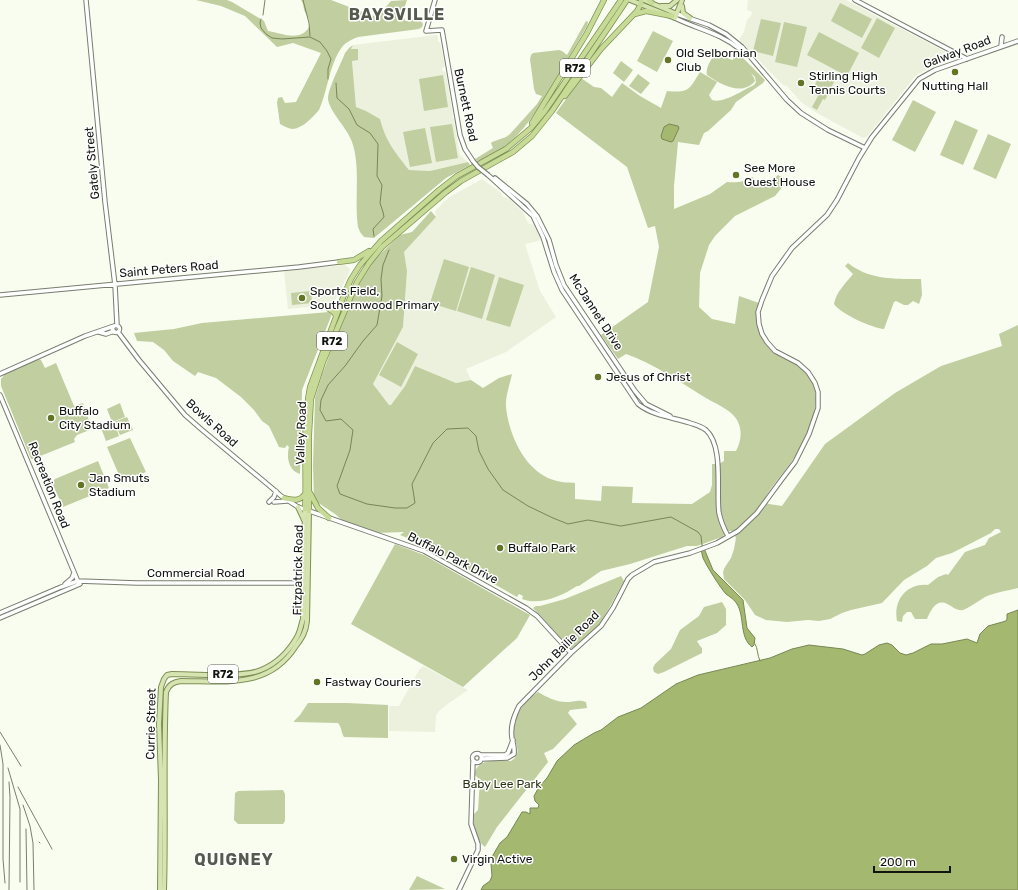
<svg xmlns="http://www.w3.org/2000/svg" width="1018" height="890" font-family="Rubik,sans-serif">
<rect width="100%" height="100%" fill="#f8fdef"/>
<path fill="#ebf1dd" d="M748,0h98l98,51 2,3 -1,6 -29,15 -49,62 -4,1 -48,-26 -14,-10 -14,-16 -4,-1 -44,-45 5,-8 3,-12 4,-4 1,-4 -5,-2z
M436,35l2,1v6h2l5,24 -3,3v1l4,3 7,42 -1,1 2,3 6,36 8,7 -38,9 -21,-1 -19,-24 -6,-12 -4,-15 -14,-8 -10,-4 -5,-59 2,-3z
M482,179l19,14 2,4 5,1 15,14 5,11 6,2 8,15 -17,4 15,47 16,26 -50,35 -40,17 5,11 -15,3 -41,-17 -10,20 -14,19h-2l-16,-21 30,-57 4,-56 -3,-19 32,-35 -1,-6 13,-13z
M345,265l5,4 -1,4 -16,31 -45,5 -4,-38z
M423,666l45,24 -19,13 -10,8 -3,5 -1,16 -46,-1v-25h10l20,-36z"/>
<path fill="#c0cea0" d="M196,0h31l5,2 32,19 4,10c12,2 27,9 37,1 8,-7 4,-13 0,-20 -2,-4 -1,-8 -4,-12h30l42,16 6,-6 6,-2 6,-7 16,-1 -5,15 2,2 1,4 8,-2 8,2 2,3 -1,3 -3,2 -61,8c-6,2 -12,5 -16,10 -13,18 -14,43 -23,63 -6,7 -16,18 -26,19 -4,0 -9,-3 -13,-5l-3,-21 1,-5 4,-1 3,6 11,-1 25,-49 -28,-10 -16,4 -32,-31 -24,-10z
M840,3l32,16 -10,19 -31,-17z
M877,18l18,10 -16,30 -18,-10z
M761,19l20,4 -8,33 -20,-5z
M586,21l2,1 -1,4c-10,17 -20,34 -30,51 -19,33 -40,71 -80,84l-2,-2 18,-11 -2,-5 1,-1 14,-5 4,-3 27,-30 5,-8 -6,-2 -2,-5 -4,-30 1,-4 2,-2 26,-3 3,1 5,4z
M784,22l23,5 -10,40 -22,-5z
M653,31l20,10 -16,31 -20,-11z
M819,32l40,21 -12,23 -40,-21z
M353,45l-2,4h7v11l-6,1 4,46 10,4 14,8c6,23 15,33 29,51l21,1 38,-9 2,3 -24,13 -72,60 -10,-1 -4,-5 -2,-5c-4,-26 3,-60 -6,-85 -4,-13 -23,-31 -24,-43 0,-11 13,-35 17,-46l4,-5z
M736,51l29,29 -2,3 -27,19 -5,8 -23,21 -4,2 -5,12 -21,-3 -4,44v23l36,-15 17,-12c10,1 16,0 25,-5l11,10 15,-12 10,5 -13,16 -40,20 -20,20 -6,9 -9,28 -1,34 13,12 23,5 4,-28 20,7c-3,18 -3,34 13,47 6,6 16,9 24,13 28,18 21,46 11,72 -10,25 -31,43 -44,66l6,3 13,2 43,-62 70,-51 46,-27 61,-20 -3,-12 19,-9v263c-11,3 -22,4 -33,9 -5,3 -18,12 -22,13 -10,2 -16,-12 -26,-6 -4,2 -8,10 -10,15h-12l-4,-7h-4l-4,4 -1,6 -5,-1c-4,-21 10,-38 31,-36l10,-8 8,-3 2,1 17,-23 20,-7 4,-7 12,-6 -2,-3h-4l-4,4 -39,20 -16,5 -9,8 -23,14 -22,23 -31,7 -9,3 -12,6 -11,2 -11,-1 -21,2 -21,-2 -11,-5 -10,-15 -21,-21 -1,-7 2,-5 6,-9 3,-9 2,-11 -3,-7h-5l-6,6 -25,9h-10l-57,18 -29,7 -22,15h-2c-15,10 -38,20 -55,13l1,-3 -4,-2 -2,3 -92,-52 -25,-10 4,-3 -28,1 -33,-12 -8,-7 -21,-14 -1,-35 2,-67 7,-23 12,-32 26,-62 12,-19 28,-27 12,-3 19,-21 5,6 -32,35 3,19 -4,56 -30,57 16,21h2l14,-19 10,-20 41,17 15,-3 12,8 16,-10 13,-4c-2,10 -7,23 -6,33 3,29 20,67 51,74 6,2 12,1 18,2v16l26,2 1,-15 31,1 -1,16 60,1 18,-12 2,-7v-21h7l5,-3v-10h12c6,-11 7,-25 -2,-35 -4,-6 -21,-14 -28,-18 -26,-16 -52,-34 -80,-44l-8,5 -17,-24 47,-33 11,-55 -4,-21 -7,2 -21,-61 -71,-54 25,-35 13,9 7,1 11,9 10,-14 18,13 21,12 6,-17c22,2 22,-1 33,-19l17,10 -8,13 3,5c11,4 31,-10 42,-15l2,-3 -1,-5 -4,-4 3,5 1,3c-13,16 -35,3 -48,-6 -2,-7 5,-18 10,-22 6,1 10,6 16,7v-7z
M621,61l12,9 -9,12 -11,-9z
M822,71l14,7 -11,22 -2,-1 -6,11 -5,-3 6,-11 -7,-4z
M638,74l12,9 -9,11 -12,-8z
M443,75l5,32 -24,4 -5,-32z
M913,100l23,12 -21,40 -23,-12z
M955,120l23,10 -15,35 -23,-10z
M452,124l6,34 -22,4 -6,-35z
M425,128l7,35 -22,4 -7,-35z
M988,134l23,10 -15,35 -23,-10z
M444,259l25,8 -13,44 -26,-8z
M848,263c21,17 47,16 73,16l1,16 -3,9 -6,-3 -5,4h-4l-8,-4 -2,1 -10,27c-12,-1 -43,-15 -50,-25 2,-12 12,-21 19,-30l-8,-8z
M471,267l24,8 -13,44 -25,-8z
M499,277l25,8 -14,42 -24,-7z
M311,291l1,12 -20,2 -1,-12z
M329,312l3,2 -30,76 -2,84c-11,-3 -14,-16 -11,-27l-2,-2 -2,3 -6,-1 -10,-21 -7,-5 -8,-11 -13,-13 -25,-19 -18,-6 -3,4 -22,-15 -9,-11 -11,-8 -16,-1 -3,-8 40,-4 28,-6z
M397,342l21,12 -17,33 -22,-12z
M39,359l2,1 4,8 11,-5 18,43 9,-3 9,26 -15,6 -3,4 1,3 -42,17h-2l-30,-73v-7l4,-5z
M120,403l5,14 -13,5 -5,-13z
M127,417l6,13 -13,5 -6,-13z
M114,422l5,14 -13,5 -5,-13z
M130,438l16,34 -24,10 -15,-35z
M98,461l11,27 -46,19 -11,-24 3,-4z
M395,544l29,11 106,60 -13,23 -54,49 -112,-63z
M621,576l3,5 -22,40 -4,5 -25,22 -3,1 -37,-41 3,-2h4l25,-7z
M722,602l4,7v16l-9,8 -20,8 3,5 2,2v5l-38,19 -6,2 -4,-2 -1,-4 2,-4 16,-15 9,-19 19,-14 5,-9z
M538,692c8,5 19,10 28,10 7,0 13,-3 20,0l1,6 -17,2 -2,3 9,11 -24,25 -9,4 4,9 -51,65 -12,20c-8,-5 -12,-23 -12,-32l5,-5 2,-30 -6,-6c5,-17 23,-13 37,-13 3,-2 5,-4 6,-7 2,-5 -2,-12 -3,-18 -2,-18 9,-35 24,-44z
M308,703h39l41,2v33l-44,-1c-3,-5 -2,-9 -6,-14l-44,-1v-1l6,-6z
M283,790l2,4v27l-2,3h-45l-4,-4 1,-27 3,-2z
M417,876l28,13 -36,1z"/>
<path fill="#a4b870" stroke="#788753" d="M669,124l9,2 1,2 -6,13 -2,1 -9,-3 -1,-3 3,-9z
M701,546h2l10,24 30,30 4,28 8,10 -1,7 -2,2c-13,-10 -7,-30 -15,-43 -2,-4 -7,-7 -11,-10 -5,-5 -20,-29 -23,-36 -1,-4 -2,-8 -2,-12z
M1018,610v280h-537l2,-4 7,-5 2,-5 -1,-12 2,-9 7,-12 7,-6 15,-25h4l4,2v-6h8l1,-3 -4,-4 -1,-5 5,-9 8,-9 10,-17 17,-16 20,-12 7,-3 17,-13 23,-9 35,-24 22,-9 72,-17 22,-9 17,-4 34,4 19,6 3,-1 14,-9 8,-2 5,2 8,8 6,2 7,-2 18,-9h11l25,-5 10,4 3,-9 8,-8 18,-5 1,-2v-5z"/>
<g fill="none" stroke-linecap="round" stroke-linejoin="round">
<path stroke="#788753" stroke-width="1" d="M303,0l6,23 1,13
M263,15l2,-15
M261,19l-1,4 1,5 5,6 6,4 10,1 28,-2 10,5 7,9 4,8 -3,10v10
M336,83l1,15 12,11 8,16 13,8 8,11 -1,32 5,9 -2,18 3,9 1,5 -11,12 1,7
M389,250l-6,15 -2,14 1,17 -5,29 -14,16 -18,25 -17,19 -7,15 -1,10 6,11 15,-2 12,11 -3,20 -13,36 3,8 27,10 28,4h12l8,-5 -3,-19 21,-41 14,-14 21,-1 8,8 3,15 9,18 15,21 25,16 25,12 15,6 20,-4 33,6 50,-9 27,15 3,4 1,9
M755,644c3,4 2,11 5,17"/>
<defs>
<path id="tertiary" d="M86,0l19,202 10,83 2,40
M435,0l-9,31 16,-1 18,105 5,14 8,12
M855,0l112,59
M677,14l32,11 17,9 16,13 45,53 14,13 27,17 37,18
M675,18c24,12 44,14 66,32
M1001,46l1,-9
M488,175l45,41 10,21 11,35 8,18 76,114c15,12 34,13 52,19 6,2 11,3 16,7 18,16 10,61 13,83 2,9 5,16 9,23
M495,178l32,26 10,12 12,24 7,25 8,20 71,106 11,13 24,12
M0,295l299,-28 40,-5
M112.5 329a3.5 3.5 0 1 1 7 0a3.5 3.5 0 1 1-7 0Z
M99,332l7,2 8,-3
M118,332l21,28 46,55 16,14 71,59 9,8 17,11 126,44 102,57 11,8 34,37
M0,374l85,-38 29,-10
M0,395l79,189
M269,502l5,-5 2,-6
M274,502l13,-1
M65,584l7,-6 2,-5
M0,613l61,-26 17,-6 59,2h168
M0,618l80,-34
M472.5 758a4.5 4.5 0 1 1 9 0a4.5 4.5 0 1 1-9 0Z
M480,755h25l3,-2 5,-13
M481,759l26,-1 7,-4c1,-6 -1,-11 -2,-16 -2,-12 2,-22 7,-32l52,-53 30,-27 12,-18 15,-29 4,-4 22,-13 36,-9 27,-10 21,-12 19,-18 25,-34 13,-17 14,-28 9,-26v-16l-3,-9 -7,-11 -10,-9 -23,-12 -8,-9 -5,-8 -3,-10 -1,-12 4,-12 10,-24 20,-28 35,-33 10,-15 22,-42 13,-21 47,-58 16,-9 83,-29
M459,890l19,-40v-6l-7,-20 2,-63"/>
<path id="primary" d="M630,0l45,18 7,-18
M644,0l33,14
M661,6h9l7,-6
M682,6l1,7 7,5
M298,507l6,13
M160,890l1,-110 -2,-56 2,-37 3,-8 3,-4 5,-1c22,0 71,4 89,-4 15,-6 28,-19 36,-33 3,-5 4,-12 6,-18l2,-110
M164,890c2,-66 -1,-132 2,-198 3,-8 8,-10 15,-11 44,0 88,8 115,-35 6,-8 10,-14 11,-25l2,-110"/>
<path id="trunk" d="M649,0l3,3
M635,14l11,-3 26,5
M565,96l36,-47 36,-38 4,-7v-4
M532,123l55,-90 17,-33
M339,262l15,-2 15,-9
M329,309l5,3 2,4
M310,493l8,15 11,10
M284,498c9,2 15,4 21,-4
M305,509c2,-40 -3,-82 5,-122l34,-92 7,-16 9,-14 21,-24 58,-51 18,-14 49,-27 25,-21 14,-17 76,-111
M309,511v-76l2,-36 12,-37 34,-80 12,-19 13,-16 64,-55 15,-11 52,-29 19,-16 20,-25 75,-111"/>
</defs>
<use href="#tertiary" stroke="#787c70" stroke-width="5.5"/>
<use href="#primary" stroke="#7f9055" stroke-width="6"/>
<use href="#trunk" stroke="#7f9055" stroke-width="6"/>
<use href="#tertiary" stroke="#fff" stroke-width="3.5"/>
<use href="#primary" stroke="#d5e4b0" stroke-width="4"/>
<use href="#trunk" stroke="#c7db96" stroke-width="4.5"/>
<path stroke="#797d74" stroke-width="1" d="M0,732l21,34
M0,745l3,19v95l2,24
M8,768l12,41v73
M9,782l1,15 -1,93
M18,787l34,62
M23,805l7,21 3,17 1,47
M26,829l1,61
M39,842l1,1"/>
<defs>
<path id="tertiary-bridge" d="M473,161l5,6 10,8"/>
</defs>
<use href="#tertiary-bridge" stroke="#787c70" stroke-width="5.5" stroke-linecap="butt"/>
<use href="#tertiary-bridge" stroke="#fff" stroke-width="3.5"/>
</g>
<g fill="#627524" stroke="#fff" stroke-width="1.5">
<circle cx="668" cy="60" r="4"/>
<circle cx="955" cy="72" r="4"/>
<circle cx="801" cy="83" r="4"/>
<circle cx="736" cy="175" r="4"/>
<circle cx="302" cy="298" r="4"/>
<circle cx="598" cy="377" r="4"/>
<circle cx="51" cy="418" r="4"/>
<circle cx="81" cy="485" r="4"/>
<circle cx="500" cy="548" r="4"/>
<circle cx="317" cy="682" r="4"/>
<circle cx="454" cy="859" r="4"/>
</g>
<g text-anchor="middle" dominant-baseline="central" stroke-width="3" stroke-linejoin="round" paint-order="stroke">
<g fill="#fff" stroke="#595a57" stroke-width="1">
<rect x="560" y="59" width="30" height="18" rx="3"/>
<rect x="317" y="332" width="30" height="18" rx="3"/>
<rect x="208" y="665" width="30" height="18" rx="3"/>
</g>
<g font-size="11" font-weight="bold" fill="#12140f">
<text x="575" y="68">R72</text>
<text x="332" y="341">R72</text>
<text x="223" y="674">R72</text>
</g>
<g font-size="12" fill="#12140f" stroke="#fff">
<text transform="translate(957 52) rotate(-21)">Galway Road</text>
<text transform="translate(466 105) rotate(78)">Burnett Road</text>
<text transform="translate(92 163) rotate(-95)">Gately Street</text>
<text transform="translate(169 269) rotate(-5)">Saint Peters Road</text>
<text transform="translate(596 312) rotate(57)">McJannet Drive</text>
<text transform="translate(212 423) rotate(42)">Bowls Road</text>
<text transform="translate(301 433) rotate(-88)">Valley Road</text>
<text transform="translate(49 485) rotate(68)">Recreation Road</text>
<text transform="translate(453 558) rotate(27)">Buffalo Park Drive</text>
<text transform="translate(298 570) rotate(-89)">Fitzpatrick Road</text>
<text x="196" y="573">Commercial Road</text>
<text transform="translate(564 646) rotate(-45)">John Bailie Road</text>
<text transform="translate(151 724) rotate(-89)">Currie Street</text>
</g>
<g font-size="12" fill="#12140f" stroke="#fff" text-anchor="start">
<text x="676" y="53">Old Selbornian<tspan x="676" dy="14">Club</tspan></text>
<text x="809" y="76">Stirling High<tspan x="809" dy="14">Tennis Courts</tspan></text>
<text x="955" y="86" text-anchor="middle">Nutting Hall</text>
<text x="744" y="168">See More<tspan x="744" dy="14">Guest House</tspan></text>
<text x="310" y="291">Sports Field,<tspan x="310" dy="14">Southernwood Primary</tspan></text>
<text x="606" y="377">Jesus of Christ</text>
<text x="59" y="411">Buffalo<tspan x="59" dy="14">City Stadium</tspan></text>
<text x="89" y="478">Jan Smuts<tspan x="89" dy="14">Stadium</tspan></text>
<text x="508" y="548">Buffalo Park</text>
<text x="325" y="682">Fastway Couriers</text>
<text x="462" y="859">Virgin Active</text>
</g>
<g font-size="12" fill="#2a3313" stroke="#fff">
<text x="502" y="784">Baby Lee Park</text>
</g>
<g font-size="16" font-weight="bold" letter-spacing="1" fill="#55594e" stroke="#fff">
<text x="397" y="14">BAYSVILLE</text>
<text x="234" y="859">QUIGNEY</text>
</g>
</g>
<path d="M874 866v6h76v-6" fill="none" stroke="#12140f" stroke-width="2"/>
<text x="880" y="866" font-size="12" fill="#12140f" stroke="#ffffff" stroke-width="3" paint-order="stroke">200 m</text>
</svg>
